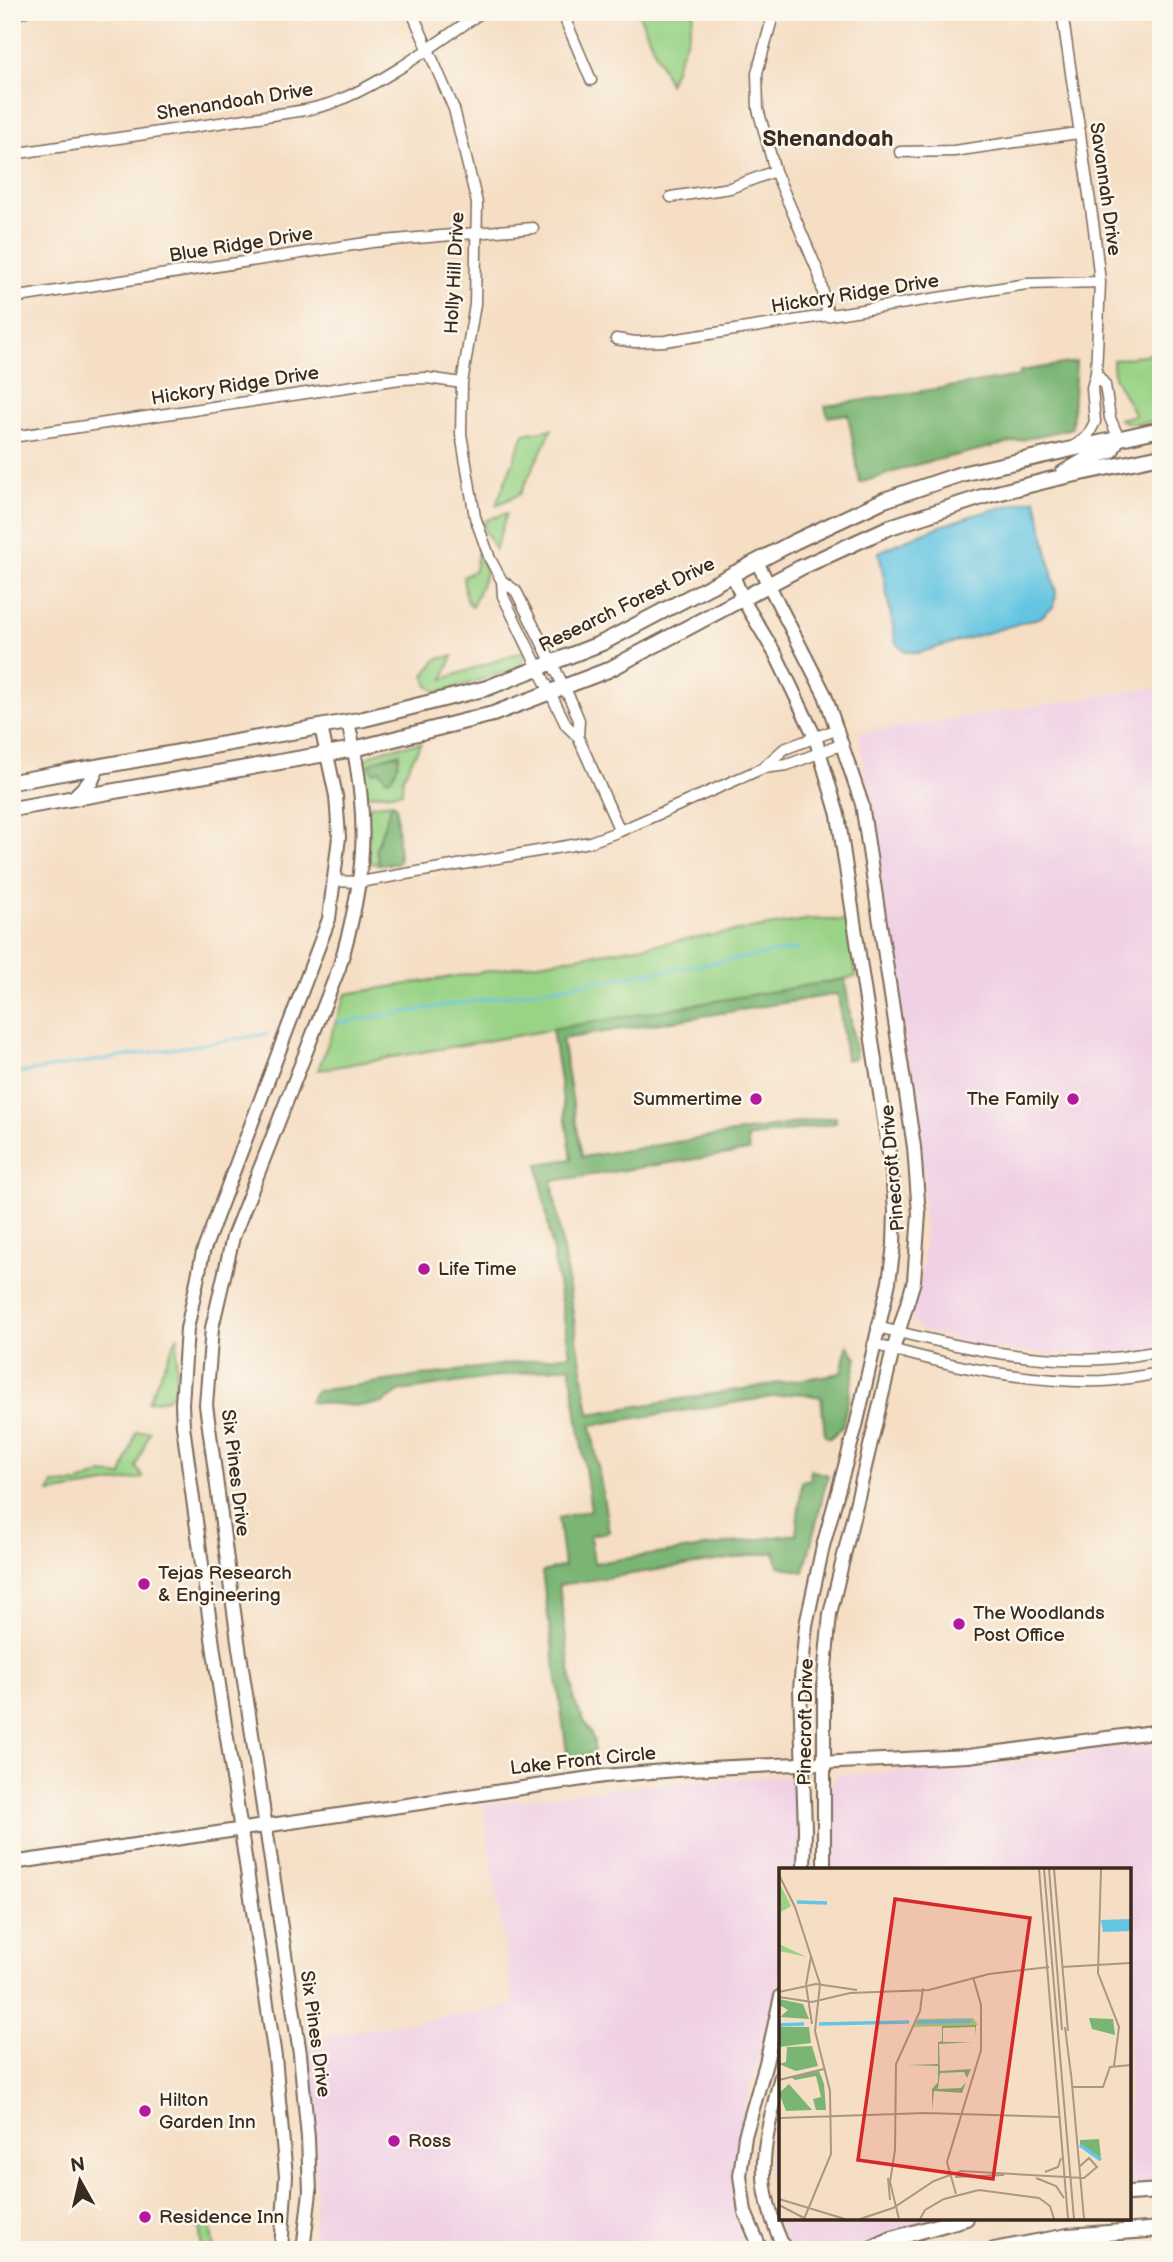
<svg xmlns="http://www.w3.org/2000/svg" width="1173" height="2262" font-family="'Balsamiq Sans',sans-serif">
<rect width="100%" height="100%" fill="#fbf7ec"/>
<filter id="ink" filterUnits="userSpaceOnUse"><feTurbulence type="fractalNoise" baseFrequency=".0143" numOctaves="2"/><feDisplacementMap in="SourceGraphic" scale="14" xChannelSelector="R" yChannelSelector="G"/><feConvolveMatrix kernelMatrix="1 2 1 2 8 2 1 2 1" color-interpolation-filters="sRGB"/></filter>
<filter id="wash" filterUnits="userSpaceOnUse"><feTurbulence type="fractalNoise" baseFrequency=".00686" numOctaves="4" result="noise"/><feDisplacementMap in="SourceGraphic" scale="28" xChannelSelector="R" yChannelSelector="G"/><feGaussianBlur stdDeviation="1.57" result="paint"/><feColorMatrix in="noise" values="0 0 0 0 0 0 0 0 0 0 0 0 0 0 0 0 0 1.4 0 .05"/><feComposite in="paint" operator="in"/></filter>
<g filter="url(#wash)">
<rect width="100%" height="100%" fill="#f5dec4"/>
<path fill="#f0d0e5" d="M1161,687v660l-48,7h-62l-73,-8 -58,-17 -6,-6 -2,-9 9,-32 4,-48 -3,-79 -63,-422z
M1161,1741v443l-32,2v-316h-298l2,-49 -2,-36 7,-10 154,-9z
M781,1776l8,2 10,10 1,51 -2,31h-17v102l-38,144 -9,56 6,47 14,31h-442l4,-58 -2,-56 -10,-97 210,-33 -31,-202 179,-21z
M781,2104v114h158l-39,11 -51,21h-59l-13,-30 -9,-47 3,-31z"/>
<path fill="#99d386" stroke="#6a7e52" stroke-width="2" d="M638,12h56l-5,21 -20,51z
M1161,352v67c-16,4 -28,8 -42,0l16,-4 -21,-38 -1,-17z
M552,429l-32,65 -24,11 28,-71z
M507,513l-12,37 -12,-24 3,-6z
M478,551l8,22 -14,34 -6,-8 -3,-22 12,-7z
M524,651l-1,12 -8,6 -77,24 -10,-7 -4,-11 13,-16 16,-3 -10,23z
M421,743l-18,34 -1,15 -33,3 -4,-4c-1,-7 -4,-16 -3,-23 1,-19 43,-22 59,-25z
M392,803l-16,45 3,16 -8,-1 -3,-6 -1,-45 2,-6z
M812,919l36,2 8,56 -538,93 28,-76z
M178,1335l-3,57 -8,7 -19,3z
M150,1431l-14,36 7,11 -94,15 4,-9 26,-1 22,-9 21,2 14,-44z
M210,2224l4,26h-12l-3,-25z"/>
<path fill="#7ab573" stroke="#5a7048" stroke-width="2" d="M1076,362l-4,66 -157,37 -55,18 -12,-69 -20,3 -3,-11 195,-30v-5z
M400,753l-4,17 -5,8 -5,1 -6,-9 -7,2 -4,-7 7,-5z
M392,803l4,2 3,56 -2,3h-18l-3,-15z
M845,979l11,79 -10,2 -8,-66 -276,45 20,118 253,-40 1,6 -89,15 2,13 -197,30 37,233 252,-41 6,-28 10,13 -15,69 -12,11 -5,-3 -4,-38 -23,-4 -207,32 18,107 -19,3 4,28 202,-29 6,-53 9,-2 -1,-9 18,5 -24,97 -26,-6 -3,-14 -216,33 15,116 20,39v12l-26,8 -26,-188 22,-6 -6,-48 33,-8 -21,-144 -169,25 -18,12 -26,3 -48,-4 7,-11 254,-36 -32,-191 34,-5 -20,-130z"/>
<path fill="#63c5e2" stroke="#4f7880" stroke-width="2" d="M1036,499l20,94 -2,13 -13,11 -123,36 -13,-2 -9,-8 -17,-91c54,-25 98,-40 157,-53z"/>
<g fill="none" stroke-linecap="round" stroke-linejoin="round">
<path stroke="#63c5e2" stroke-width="2.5" d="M337,1023l461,-74
M12,1074l255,-40"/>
</g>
</g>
<g filter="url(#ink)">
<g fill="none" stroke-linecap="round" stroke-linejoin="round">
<defs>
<path id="minor" d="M412,12l42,97 23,94 -2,101 -13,79 -1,51 14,83 15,42 12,22 1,15 63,129 12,12 42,94
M562,12l29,68
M774,12l-17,61 1,36 17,62 44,103 9,42
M1062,12l32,217 6,53 -4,91 -4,15 3,34 -8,15 -14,10
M12,14l12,-2
M900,152l54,-1 124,-18
M12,154l267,-40c21,-3 43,-6 63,-15 48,-20 97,-58 140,-87
M671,197l59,-9 45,-17
M12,298l360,-56 161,-14
M616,339l19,3 30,-1 362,-57 73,-2
M1096,373l9,12 5,33 8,19
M12,437l388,-58 27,-1 35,5
M502,581l14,10 55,110 8,19 -1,17
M763,768l21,-19 54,-20
M333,881l27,1 230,-40 30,-11 143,-63 24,-3 56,-21
M877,1327c74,18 148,36 225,32 19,-1 39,-5 59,-8
M873,1344c74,21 151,39 229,37 19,-1 39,-5 59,-8"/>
<path id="tertiary" d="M757,562l68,133 37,109 52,343 5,67 -5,67 -21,69 -63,264 -6,64v192
M733,575l10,25 33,55 39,82 23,78 54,358 3,37 -1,35 -5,37 -33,144 -33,120 -17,79 -6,64 5,140 -1,41
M12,1863l592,-87 85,-7 279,-13 193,-25
M781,2076c-18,71 -29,105 4,174
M281,2250l5,-74 -11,-119 -62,-412 -30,-219 -1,-22 5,-75 16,-77 126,-333 10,-82 -3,-41 -15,-69
M303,2250l7,-58 -2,-54 -8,-84 -62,-413 -32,-236 6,-77 21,-91 106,-269c28,-92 31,-153 9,-246
M761,2250l-16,-38 -5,-36 5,-40 21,-73 15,-67"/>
<path id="secondary" d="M1063,473l24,-14 24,-8 7,-14
M12,782l352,-63 123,-31 115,-45 192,-101 90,-42 77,-26 200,-45
M74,798l17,-17 6,-14
M12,809l342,-60 139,-35 115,-44 192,-102 90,-41 95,-31 68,-17 108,-23
M1129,2193l32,-2
M868,2250l24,-11 74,-21
M994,2250l74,-14 93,-7"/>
</defs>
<use href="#minor" stroke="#7c6958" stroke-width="13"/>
<use href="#tertiary" stroke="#7c6958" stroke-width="16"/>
<use href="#secondary" stroke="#7c6958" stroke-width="18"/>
<use href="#minor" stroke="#fff" stroke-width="10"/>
<use href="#tertiary" stroke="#fff" stroke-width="12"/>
<use href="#secondary" stroke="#fff" stroke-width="14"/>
</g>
</g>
<g fill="#b5179e" stroke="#fbf7ec" stroke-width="2.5">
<circle cx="756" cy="1099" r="7"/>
<circle cx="1073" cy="1099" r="7"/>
<circle cx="424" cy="1269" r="7"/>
<circle cx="144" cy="1584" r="7"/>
<circle cx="959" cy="1624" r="7"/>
<circle cx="145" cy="2111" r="7"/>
<circle cx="394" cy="2141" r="7"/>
<circle cx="145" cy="2217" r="7"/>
</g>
<g text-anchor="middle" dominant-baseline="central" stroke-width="5" stroke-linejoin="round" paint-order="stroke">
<g font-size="19" fill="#3b2a1e" stroke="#fbf7ec">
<text transform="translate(235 102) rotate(-9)">Shenandoah Drive</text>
<text transform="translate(1105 189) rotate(82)">Savannah Drive</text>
<text transform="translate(241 245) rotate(-9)">Blue Ridge Drive</text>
<text transform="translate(455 273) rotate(-87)">Holly Hill Drive</text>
<text transform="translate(855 294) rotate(-9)">Hickory Ridge Drive</text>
<text transform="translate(235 386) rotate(-9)">Hickory Ridge Drive</text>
<text transform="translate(627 605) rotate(-26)">Research Forest Drive</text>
<text transform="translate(893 1168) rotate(-95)">Pinecroft Drive</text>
<text transform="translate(235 1473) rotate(83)">Six Pines Drive</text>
<text transform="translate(806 1722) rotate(-89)">Pinecroft Drive</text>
<text transform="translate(583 1761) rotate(-6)">Lake Front Circle</text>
<text transform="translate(315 2034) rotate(82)">Six Pines Drive</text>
</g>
<g font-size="19" fill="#3b2a1e" stroke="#fbf7ec" text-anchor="start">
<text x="742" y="1099" text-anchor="end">Summertime</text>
<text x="1059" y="1099" text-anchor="end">The Family</text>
<text x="438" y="1269">Life Time</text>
<text x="158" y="1573">Tejas Research<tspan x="158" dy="22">&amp; Engineering</tspan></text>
<text x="973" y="1613">The Woodlands<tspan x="973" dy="22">Post Office</tspan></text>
<text x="159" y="2100">Hilton<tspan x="159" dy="22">Garden Inn</tspan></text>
<text x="408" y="2141">Ross</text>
<text x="159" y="2217">Residence Inn</text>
</g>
<g font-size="23" font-weight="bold" fill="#3b2a1e" stroke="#fbf7ec">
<text x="828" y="139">Shenandoah</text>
</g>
</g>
<g transform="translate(779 1868)">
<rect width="352" height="352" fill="#f5dec4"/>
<path d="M0,14l12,24 -10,6v33l26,12 -28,-6zM139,151l55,-1 5,7 -64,2z" fill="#99d386"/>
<path d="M0,131l24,5 6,15 -29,-2 8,-7 -9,-5zM310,150l24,1 2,16 -23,-6zM197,157v10l-1,-8 -32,1v14h30l-34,2 1,27 31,-2 -4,9 -3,-6 -24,1 -2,16 23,-1 5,-6 -4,11 -28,-2 -2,20v-22l6,-7v-16l-31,-1 31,-1v-22l4,-1v-15zM0,159h30l2,16 -32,4zM33,178l6,20 -22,5 -17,-7 7,-2 1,-15zM40,203l5,13 2,26h-10l-3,-11 8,-2 -5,-21 -21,4 -4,-3zM10,216l23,26 -26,1 -7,-18zM320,271l2,19 -21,-13v-5z" fill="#7ab573"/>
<path d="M352,51v12l-28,1 -2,-12z" fill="#63c5e2"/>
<path fill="none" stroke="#63c5e2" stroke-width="3.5" d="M18,34l30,1M138,154l54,-1M40,156l90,-2M0,157l25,-1M301,277l21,15"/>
<path fill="none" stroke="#ab9682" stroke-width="2" d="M260,1l29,350M265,1l30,350M270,1l13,161M275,1l14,162M322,1l-3,104 21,54 -5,39M0,7l16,32 25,77M283,99l69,-4M27,117l5,-29M27,117l6,39M0,124l37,-8 41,6M0,129l33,5 38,-9 79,-3 60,-16 60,-7M286,159l6,48M292,205l13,146M0,212l45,-11M293,219h31l7,-20 21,-2M0,250l146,-5 134,4M266,304l13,-5 3,-9M176,309l49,-2M109,310l2,22M257,310l20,8 8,12M177,326l-9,-32 34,-112v-45l-8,-28M0,331l66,20M0,337l27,14M25,351l27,-65 -1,-63 -15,-60 5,-47M81,351l33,-11 41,-27 27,-10 123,7 13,-11 -8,-9 -9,8M120,351l-9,-37 5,-32 1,-86 24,-53 3,-23M141,351l5,-9 19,-11 35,-9 60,8 11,8 4,13"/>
<path fill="#d62828" fill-opacity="0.15" stroke="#d62828" stroke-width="3.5" d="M116,31l135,19 -37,261 -135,-19z"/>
<rect width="352" height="352" fill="none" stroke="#3b2a1e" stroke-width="3.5"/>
</g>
<rect width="1173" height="2262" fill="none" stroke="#fbf7ec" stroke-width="42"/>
<g transform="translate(80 2181) rotate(352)" stroke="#fbf7ec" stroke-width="5" paint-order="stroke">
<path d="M0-5L12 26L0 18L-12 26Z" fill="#3b2a1e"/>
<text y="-10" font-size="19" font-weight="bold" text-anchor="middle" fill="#3b2a1e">N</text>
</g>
</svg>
